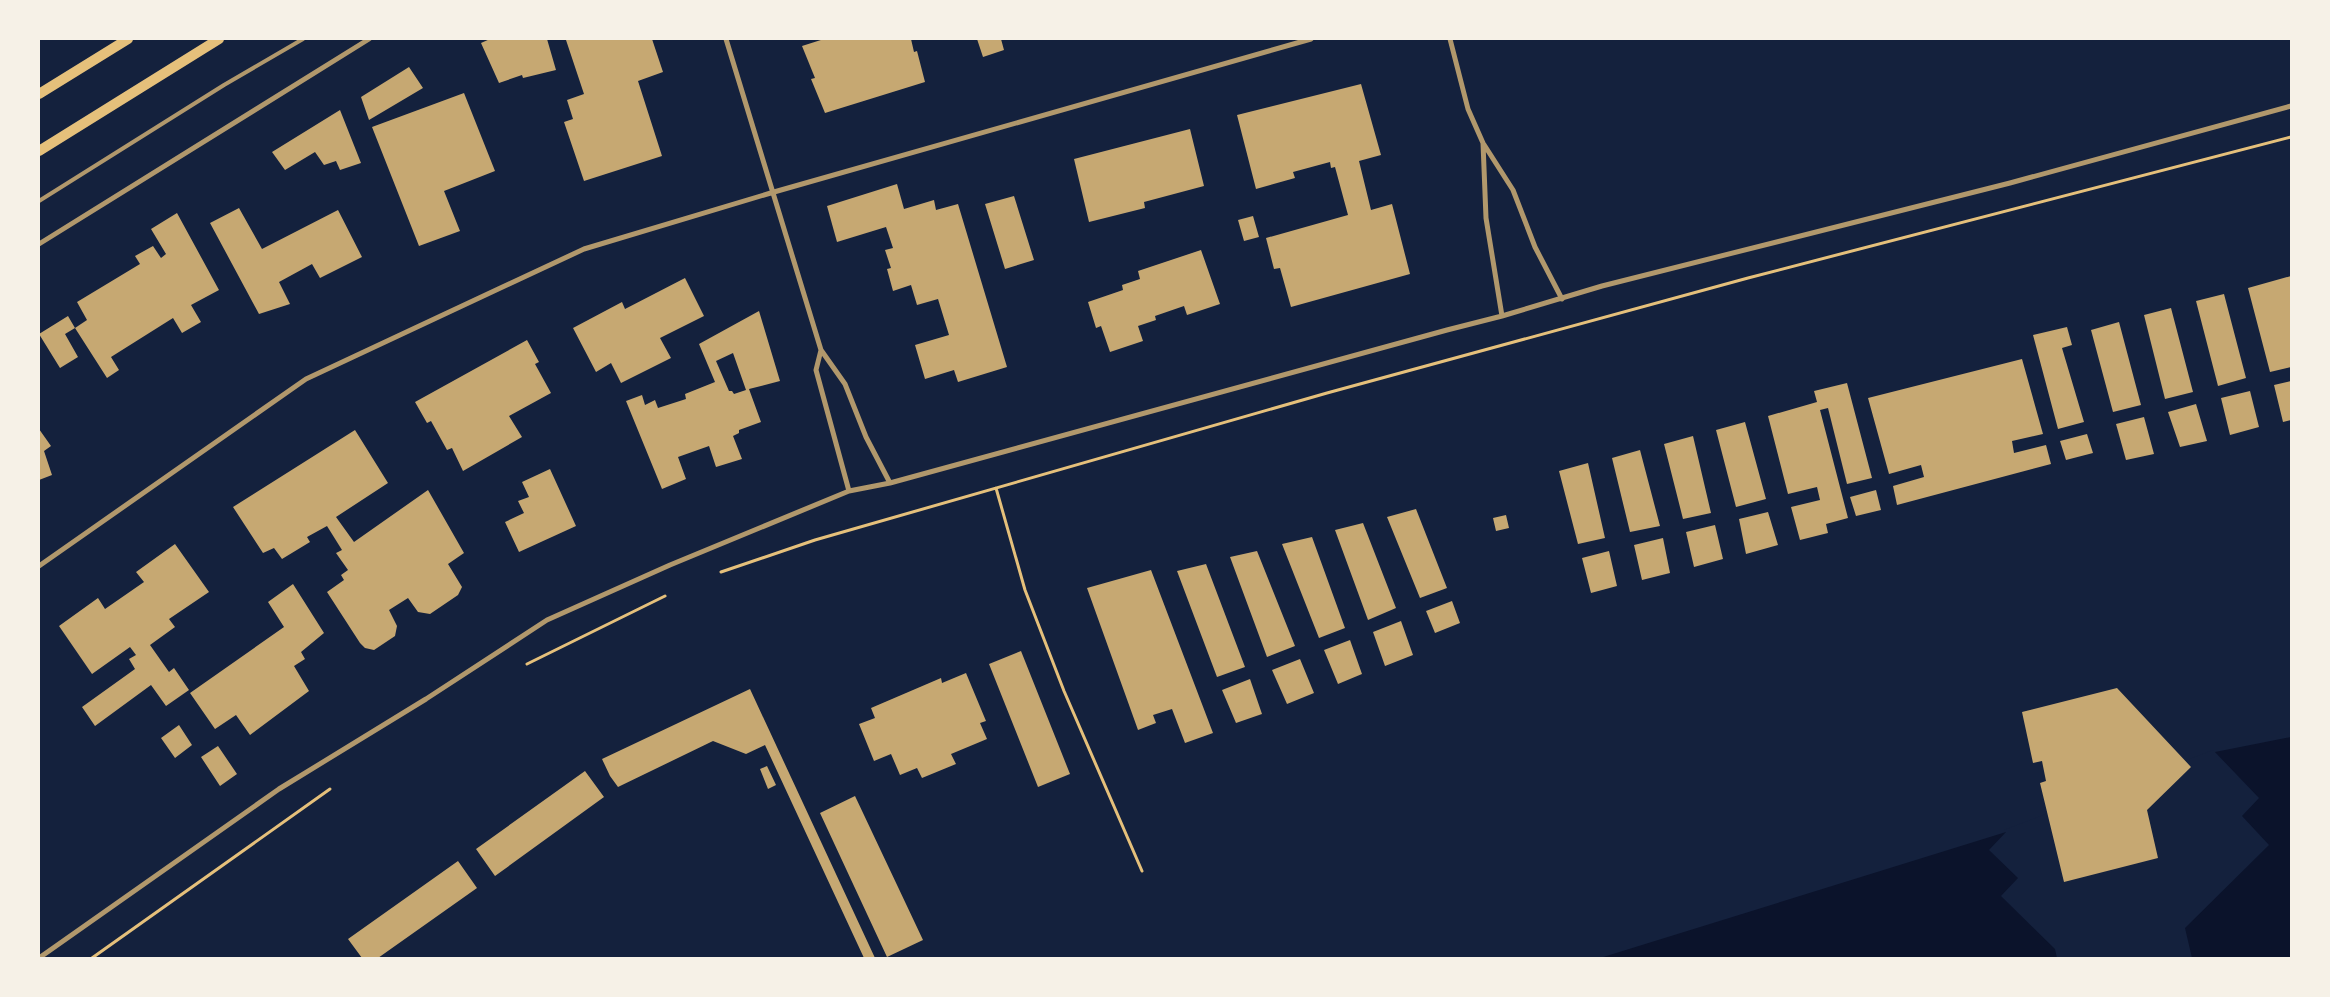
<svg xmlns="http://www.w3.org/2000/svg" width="2330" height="997" font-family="'Nunito Sans',sans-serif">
<rect width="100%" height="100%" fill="#14213d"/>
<path fill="#0b132b" d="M2291,737v221h-691l406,-126 209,-80z"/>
<path fill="#14213d" d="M2213,750l46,48 -17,18 27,29 -84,83 7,30h-135l-2,-9 -54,-53 17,-18 -29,-28 17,-18 -2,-2z"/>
<path fill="#c6a872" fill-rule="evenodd" d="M490,39h57l9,31 -33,8 -1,-3 -23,8 -18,-40z
M572,39h80l11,33 -25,9 24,75 -78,25 -20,-59 9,-3 -6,-19 17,-6 -18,-54z
M824,39h87l3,13 3,-1 8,31 -100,31 -14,-34 4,-1 -13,-32z
M977,39h24l3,11 -21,7z
M409,67l14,21 -54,32 -8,-23z
M1361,84l20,71 -22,6 12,49 21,-6 18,70 -119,33 -11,-39 -6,1 -8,-31 82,-23 -13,-48 -4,1 -1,-6 -37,10 2,6 -39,11 -19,-74z
M464,93l31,78 -51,20 16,40 -41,15 -47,-119z
M340,110l21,53 -21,7 -4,-9 -12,4 -9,-13 -30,18 -13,-18z
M1190,129l14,57 -60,16 1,6 -56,14 -15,-63z
M897,184l7,25 30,-9 2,10 22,-6 49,163 -49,15 -4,-12 -29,9 -10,-34 34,-10 -11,-36 -21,6 -6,-20 -18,6 -6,-22 4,-1 -6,-18 8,-2 -7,-21 -49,15 -10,-36z
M1014,196l20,64 -29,9 -20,-65z
M239,208l23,41 76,-39 24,47 -42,21 -8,-14 -33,18 11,22 -31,10 -49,-91z
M177,213l42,77 -28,15 10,17 -19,11 -9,-15 -62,39 8,13 -12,8 -32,-50 12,-8 -10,-18 63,-38 -5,-8 18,-10 8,12 5,-4 -15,-25z
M1253,216l6,21 -15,4 -6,-21z
M1201,250l19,54 -33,11 -3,-9 -29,10 1,4 -18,6 5,15 -33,11 -9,-26 -5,2 -8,-26 35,-12 -1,-5 18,-6 -2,-8z
M2291,276v91l-21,5 -22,-84z
M685,278l19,38 -44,22 11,20 -50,25 -10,-20 -15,9 -23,-44 49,-26 3,7z
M2224,294l22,84 -28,8 -22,-85z
M2171,308l22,84 -28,7 -21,-84z
M759,311l21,70 -31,8 12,33 -22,8v3l-6,3 9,23 -26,8 -7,-21 -31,11 8,22 -24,10 -36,-88 16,-6 3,10 10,-5 3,8 28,-9 -1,-5 30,-12 -16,-38zM733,353l13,37 -12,4 -2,-3h-3l-13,-30z
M68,316l7,12 -10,6 13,23 -18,11 -21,-34z
M2119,322l22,83 -28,7 -22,-82z
M2067,327l5,18 -10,3 22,74 -26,7 -25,-94z
M527,340l12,22 -4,2 16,29 -42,23 13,21 -59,34 -11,-23 -5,2 -16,-29 -4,2 -12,-21z
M2022,359l21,75 -31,7 2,12 32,-8 5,19 -154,41 -4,-19 31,-9 -3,-12 -32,9 -21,-76z
M2291,381v39l-8,2 -9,-37z
M1847,383l25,95 -25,6 -19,-76 -8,2 28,108 -22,6 2,9 -28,7 -9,-33 29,-7 -3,-13 -29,7 -20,-78 49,-14 -3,-11z
M2250,391l9,36 -29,8 -9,-37z
M2196,404l11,37 -27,6 -12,-35z
M2144,417l10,37 -28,6 -10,-36z
M1745,422l21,77 -30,8 -20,-77z
M39,429l12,17 -7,5 8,24 -13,5z
M355,430l33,53 -52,34 18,25 74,-52 36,63 -16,11 14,23 -4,8 -28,19 -12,-2 -10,-14 -19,12 8,16 -2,10 -21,14 -9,-2 -5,-5 -33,-51 17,-12 -3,-5 7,-5 -12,-17 6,-3 -15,-24 -20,11 3,5 -28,17 -8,-11 -11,5 -30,-46z
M2087,434l6,19 -27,7 -6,-19z
M1693,436l18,77 -28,6 -19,-75z
M1640,450l20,76 -30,6 -18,-74z
M1588,463l17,75 -27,6 -19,-73z
M550,469l26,57 -57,26 -14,-30 19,-9 -6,-12 11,-4 -7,-15z
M1876,490l5,20 -25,6 -6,-19z
M1416,509l31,79 -27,10 -33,-81z
M1768,512l10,33 -32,9 -7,-35z
M1506,515l3,13 -13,3 -3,-13z
M1363,523l33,85 -28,12 -33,-90z
M1715,525l8,34 -29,8 -8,-35z
M1312,537l33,91 -26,10 -37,-94z
M1663,538l7,35 -28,7 -8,-35z
M175,544l34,48 -40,27 6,8 -25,18 19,27 5,-4 15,22 -23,16 -15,-21 -56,41 -13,-19 53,-38 -6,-10 7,-4 -6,-8 -38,27 -33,-48 39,-28 7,11 39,-27 -8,-10z
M1257,551l38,95 -28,11 -37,-100z
M1609,551l8,35 -26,7 -9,-35z
M1206,564l39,103 -28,10 -40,-106z
M1151,570l62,163 -28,10 -13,-34 -19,6 3,8 -18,7 -51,-142z
M293,584l31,49 -23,19 4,7 -11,7 15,25 -59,44 -14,-20 -21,14 -25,-36 94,-66 -16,-25z
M1452,601l8,22 -25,10 -9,-22z
M1401,621l12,34 -28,11 -12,-34z
M1350,640l12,34 -24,10 -14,-34z
M1021,651l49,123 -32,13 -49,-123z
M1300,659l14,34 -27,11 -15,-34z
M966,673l20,48 -6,2 7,16 -36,15 5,10 -34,14 -5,-10 -17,7 -9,-21 -17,7 -15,-37 16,-6 -4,-10 70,-30 1,5z
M1250,679l12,35 -26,9 -14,-33z
M2117,688l74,79 -44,43 11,48 -94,24 -24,-99 6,-2 -4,-20 -9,2 -11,-51z
M750,689l125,269h-11l-99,-213 -19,9 -33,-13 -95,46 -8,-11 -8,-17z
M179,725l13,20 -17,13 -14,-20z
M218,746l19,28 -17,12 -19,-29z
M767,766l9,19 -8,4 -8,-20z
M585,771l19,26 -109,79 -19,-27z
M855,796l68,144 -36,17 -67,-144z
M458,861l19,27 -99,70h-16l-14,-19z"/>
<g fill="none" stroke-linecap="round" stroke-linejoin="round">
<path stroke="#e5c07b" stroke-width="3" d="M996,488l29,102 39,101 78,180
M721,572l94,-32 512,-147 421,-115 543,-141
M527,664l138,-68
M92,958l238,-169"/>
<path stroke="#b1986c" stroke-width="4" d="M39,201l185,-116 79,-46"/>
<path stroke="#b1986c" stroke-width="5" d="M726,39l95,311 24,34 21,53 24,46
M1450,39l18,70 15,34 30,47 22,57 27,52
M1483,143l3,75 16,98
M39,244l330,-205
M821,350l-5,20 33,121
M39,566l267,-187 278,-130 190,-57 537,-153
M39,958l240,-169 147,-90 121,-79 123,-55 179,-74 41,-8 557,-153 55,-14 100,-30 408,-103 281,-77"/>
<path stroke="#e5c07b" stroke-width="10" d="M39,94l89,-55
M39,151l180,-112"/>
</g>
<rect width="2330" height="997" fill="none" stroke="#f6f1e7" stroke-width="80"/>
</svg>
